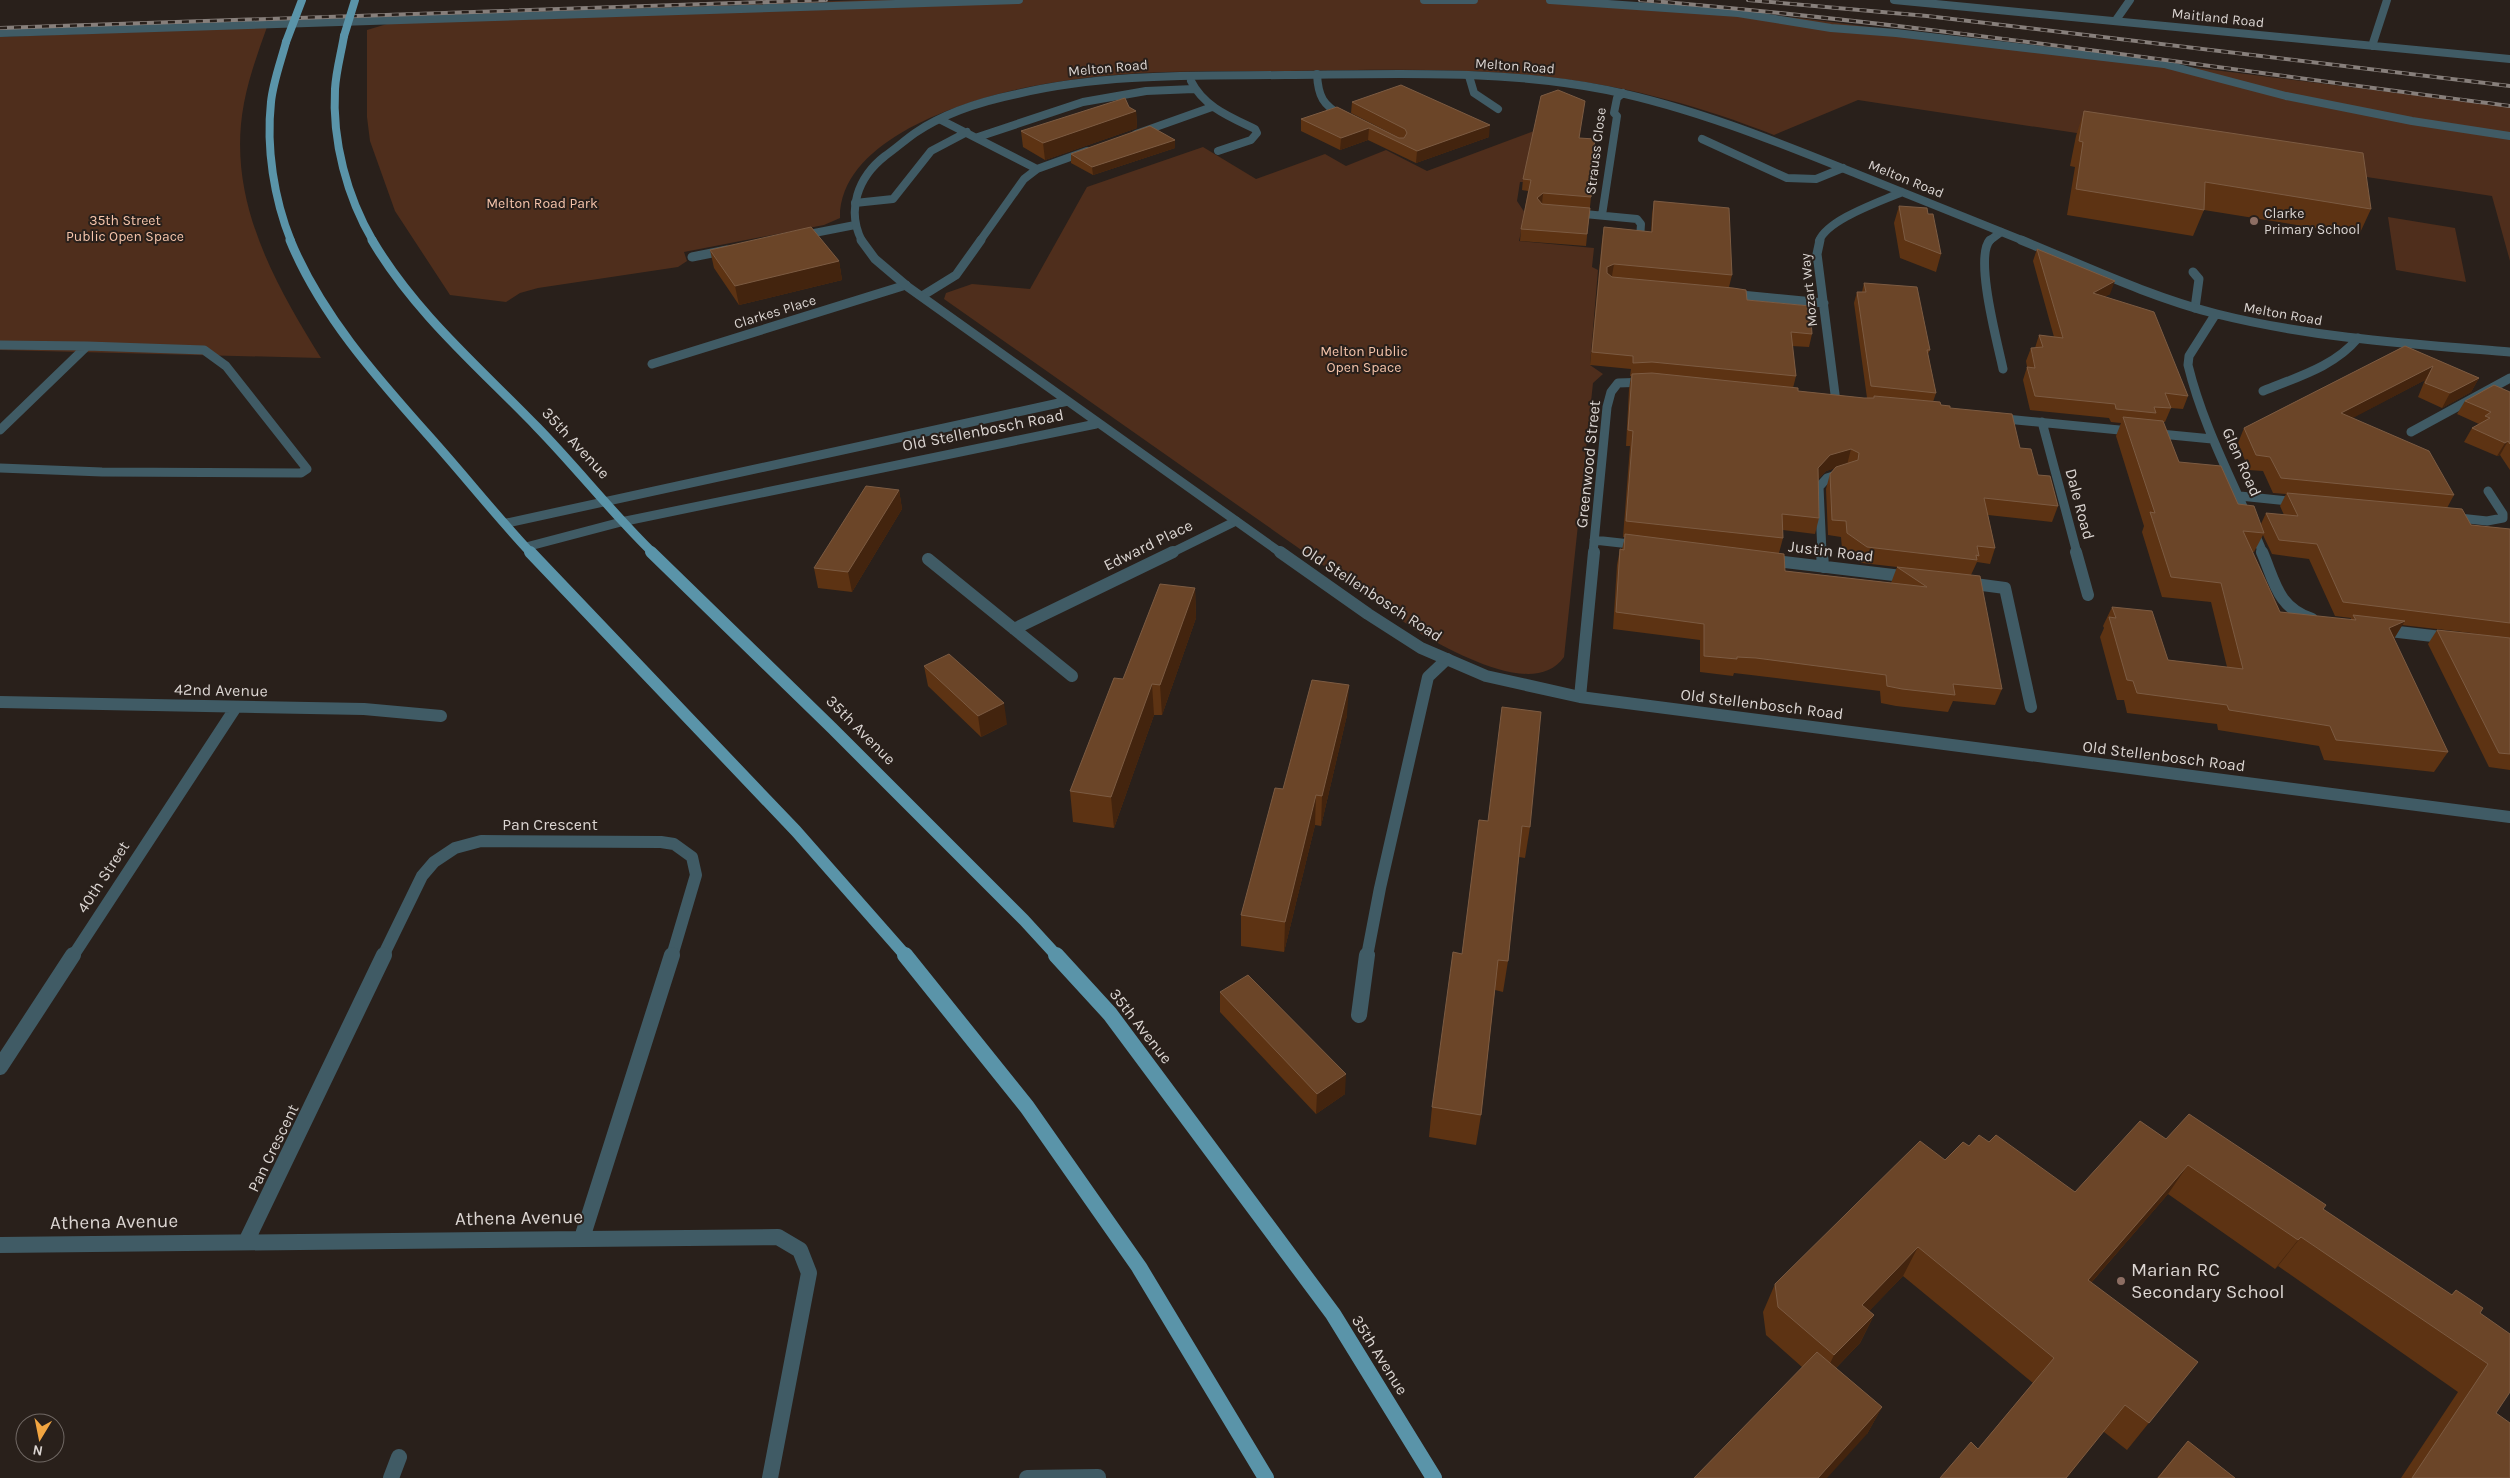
<svg xmlns="http://www.w3.org/2000/svg" width="2510" height="1478" font-family="Karla,sans-serif">
<rect width="100%" height="100%" fill="#29201b"/>
<path fill="#4f2e1c" d="M865,0h716l218,18 711,89v154l-18,-65 -634,-96 -84,35c-71,-28 -143,-48 -218,-57 -89,-11 -178,-8 -267,-7 -81,0 -165,-2 -245,13 -65,11 -205,51 -204,134l-16,7 -140,27 3,9 -9,6 -140,21 -18,5 -14,9 -56,-7 -55,-84 -25,-70 -3,-24v-87l20,-6 4,-7z
M267,27c-9,25 -18,50 -23,76 -18,94 29,178 77,255l-321,-8v-313z
M1534,131l-10,51h-4l-3,19 8,12 -6,28 75,7 -2,19 6,3 -8,95 13,9 -10,9 -29,274c-29,42 -109,-5 -143,-23l-477,-335 2,-6 26,-9 58,5 57,-102 116,-40 53,32 69,-25 21,12 40,-16 41,21z
M2388,217l67,11 11,54 -70,-12z"/>
<g fill="none" stroke-linecap="round" stroke-linejoin="round">
<path stroke="#405b65" stroke-width="8" d="M1424,0h50
M1550,0l188,13 93,15 65,5 268,31 122,32 126,25 98,15
M0,33l1019,-33
M1317,74c1,22 6,32 26,42
M1469,76l5,17 24,16
M1191,81c13,26 39,36 64,48l2,4 -6,7 -33,11
M941,120l96,49 50,-18
M1136,134l76,-27
M978,137l105,-35 63,-11 48,-2
M1702,139l85,39 29,1 27,-11
M855,203l38,-4 38,-48 36,-19
M799,236l56,-11
M980,241l44,-62 13,-10
M1989,241l12,-9"/>
<path stroke="#405b65" stroke-width="9" d="M1990,240c-16,17 8,105 13,129
M692,257l35,-7
M2193,272l6,7 -4,29
M922,296l34,-21 25,-35
M652,364l254,-79
M2263,391c34,-14 71,-24 95,-53
M2411,432l99,-54
M1171,553l65,-32"/>
<path stroke="#405b65" stroke-width="12" d="M928,559l144,117
M1014,629l159,-77
M1367,956l13,-68 48,-211 19,-18"/>
<path stroke="#405b65" stroke-width="16" d="M1359,1015l8,-60"/>
<path stroke="#405b65" stroke-width="8" d="M1894,0l616,59
M2116,20l14,-20
M2372,46l15,-46
M1574,213l63,6 4,5 -1,15
M1602,215l15,-99 -3,-3 3,-15 6,-5
M862,241c-16,-31 -4,-64 23,-85 10,-7 20,-16 30,-23 29,-20 68,-32 102,-39 88,-21 180,-18 269,-19 107,-1 216,-6 321,15 87,18 168,51 250,84 56,23 112,45 167,67
M1819,241c9,-22 61,-39 83,-49"/>
<path stroke="#405b65" stroke-width="9" d="M861,240l14,19 33,28 373,266
M1820,240l-3,14 19,148
M2021,240c64,26 129,57 196,74 96,24 195,30 293,38
M1731,294l93,9
M2215,315l-26,41 -1,9c16,66 50,125 75,188
M0,345l87,1 -87,84
M1996,418l216,21
M2042,422l35,131
M0,468l102,4 199,1 6,-4 -81,-103 -22,-16 -117,-4
M2240,496l58,6
M2450,517l37,4 16,-3v-4l-15,-23
M507,523l561,-122
M1594,540l45,5
M526,547l95,-25 475,-98
M1593,553l14,-146 4,-15 7,-9 30,-1
M1822,553l-3,-66 8,-9 18,-6"/>
<path stroke="#405b65" stroke-width="12" d="M1280,552l88,62 53,34 65,28 94,21 930,120
M1822,552l1,15
M2076,552l12,43
M2262,552c13,30 15,55 50,67
M1768,560l142,17
M1967,583l38,5 26,119
M2381,630l69,8
M1580,697l14,-145
M0,702l364,7 77,7
M73,956l163,-249
M383,956l39,-80 12,-14 21,-14 26,-7 180,1 13,2 18,13 4,18 -24,81"/>
<path stroke="#405b65" stroke-width="16" d="M0,1067l73,-112
M582,1238l90,-283
M246,1242l138,-287
M0,1245l778,-8 22,13 9,23 -39,205
M391,1478l8,-21
M1027,1478l71,-1"/>
<path stroke="#5a94a9" stroke-width="8" d="M344,36c-3,18 -8,35 -9,53 -3,52 12,108 38,152
M286,42c-5,19 -13,40 -15,60 -5,46 3,97 20,139"/>
<path stroke="#5a94a9" stroke-width="9" d="M290,240c32,78 91,142 146,204 32,36 62,74 95,109
M372,240c43,73 107,127 165,187 40,41 75,86 116,126"/>
<path stroke="#5a94a9" stroke-width="12" d="M530,552l266,279 110,125
M651,552l181,176 192,192 33,36"/>
<path stroke="#5a94a9" stroke-width="16" d="M905,955l122,152 112,160 127,211
M1056,955l54,59 223,300 101,164"/>
<defs>
<path id="rail" d="M1640,0c291,24 580,69 870,106
M1748,0l179,16 583,70
M0,28l826,-28"/>
</defs>
<use href="#rail" stroke="#877f7b" stroke-width="4"/>
<use href="#rail" stroke="#29201b" stroke-width="2.5" stroke-dasharray="7" stroke-linecap="butt"/>
<path stroke="#5a94a9" stroke-width="8" d="M344,36l11,-36
M286,42l16,-42"/>
</g>
<path fill="#5d3313" fill-rule="evenodd" d="M1352,102l137,35 -73,26 -48,-23 -28,10 -39,-19v-12l36,-12 63,31 -49,-25z
M1129,107l7,4 1,17 -92,32 -22,-13 -2,-16z
M2084,111l287,98 -12,26 -155,-25 -11,26 -126,-21 8,-48 -5,-1 6,-30z
M1580,138l12,27 -1,32 -5,49 -66,-5 1,-12 7,-38 -6,-1 1,-11z
M1175,140v8l-82,27 -22,-12v-9z
M1654,201l78,74 -3,12 18,13 65,34 -3,13 -17,-1 4,30 -3,12 5,3 66,7h9h-6l-13,-95 3,-11h5l2,-9 66,67 -2,4 8,39 -3,9 8,3 9,3 70,40 18,27 20,31 -6,16 -64,-7 7,33 -5,16 -13,-2 -6,13 31,114 -7,16 -42,-4 -5,11 -52,-6 -15,-3 -1,-12 -129,-16 -17,-2 -1,3 -33,-4v-32l-87,-11 4,-64 3,-16h2l3,-12h-2l7,-91h-4l3,-57 2,-13h-1l1,-7 -41,-4 12,-125 2,-13 47,5 1,-18zM1835,468l-5,6 -4,15 2,46 13,2 1,12 20,14 35,4 -6,16 -106,-12 -6,-18 4,-15v-8l32,4 4,-16 -1,-39 8,-8z
M1899,206l29,8 13,40 -5,18 -36,-14 -6,-35z
M2037,249l73,45 -6,3 84,99 -5,13 -12,-1 -6,14h-2l16,40 59,42 23,20 5,-11 18,2 -4,-9 6,-12 -13,-1 -10,-22 -14,-1 -11,-27 6,-15 161,-82 74,32 -8,14 -29,16 -24,-11 7,-17 -73,38 102,77 -7,13 24,17 39,4v241l-21,-3 -61,-123 9,-14 43,4 -78,-9 -8,14 54,113 -14,20 -110,-12 -5,-14 -101,-16 -1,-6 -90,-11 -3,-13h-7l-17,-63 4,-9 -1,-2 9,-19 56,53 59,7 -16,-65 -49,-5 -20,-65 2,-6 -28,-90 5,-13 -10,-1 -2,-4 -79,-8 -7,-30 4,-13 -1,-6 5,-13h4l4,-13 15,2 -21,-76zM2263,535l9,19 37,5 26,57 16,2v2l-71,-8 -28,-60h2z
M710,250l129,11 3,19 -103,25 -25,-37z
M2510,392v78l-10,-15 -3,1 -33,-14 8,-14 7,-4 -22,-10 8,-13z
M899,490l3,19 -50,83 -34,-4 -4,-20z
M1195,588l1,30 -34,97h-8l-40,113 -41,-6 -3,-31 53,-112z
M924,666l83,58 -26,13 -53,-51z
M1347,715l-26,111 -6,-1 -31,127 -43,-6v-31l42,-126z
M1479,820l51,7 -5,31 -6,-1 -11,104 -5,31 -8,-2 -14,125 -5,30 -47,-8 3,-30 30,-153z
M1220,992l125,102 -29,20 -96,-102z
M2166,1139l157,70 128,86 5,-5 24,23 16,100 14,65h-109l57,-86 -180,-126 -3,3 -107,-75 -77,89 107,79 -71,88 -23,-18 -126,17 55,-66 -130,-107 -34,35 5,4 -14,28 -24,25 46,39 -15,27 -65,-67 -36,-32 -3,-23 12,-28 170,-124 24,-14 20,-4 86,50z
M2188,1441l47,37h-78z"/>
<path fill="#43240e" d="M1136,111l1,17 -92,32 -2,-17z
M1490,125l-1,12 -73,26 1,-12z
M1369,128l-1,12 -28,10 1,-12z
M1175,140v8l-82,27 -1,-8z
M1543,193l-1,11 -5,-6z
M839,261l3,19 -103,25 -4,-19z
M1614,264l-2,12 -7,4 2,-13z
M2115,281l-5,13 -22,12 5,-13z
M2433,366l-8,14 -91,48 7,-15z
M2479,378l-8,14 -29,16 8,-15z
M2508,441l-8,14 -3,1 8,-13z
M1851,449l-4,16 -21,6 -12,12 4,-15 12,-13z
M899,490l3,19 -50,83 -4,-20z
M1195,588l1,30 -34,97 -2,-30z
M2405,621l-12,19 -4,-12z
M1152,684l2,31 -40,113 -3,-31z
M1349,685l-2,30 -26,111 1,-30z
M1004,703l3,21 -26,13 -3,-21z
M1316,795l-1,30 -31,127 1,-30z
M1346,1074l-1,20 -29,20 1,-20z
M2188,1165l-20,29 -99,114 19,-28z
M2301,1237l-23,29 -3,3 23,-29z
M1918,1247l-15,29 -55,57 14,-28z
M1874,1315l-14,28 -39,40 13,-28z
M2125,1405l-58,73h-1z
M1882,1407l-15,27 -40,44h-9z"/>
<path fill="#6b4528" stroke="#7c5b42" d="M1401,85l89,40 -73,26 -48,-23 -28,10 -40,-19 36,-12 62,31h5l3,-5 -2,-4 -53,-27z
M1558,90l27,11 -6,37 16,1 -4,26 4,-1 -4,33 -48,-4 -6,5 5,6 48,4 -3,26 -66,-5 10,-49 -8,-1 18,-83z
M1125,98l4,9 7,4 -93,32 -22,-12z
M2084,111l279,42 8,56 -166,-27 -1,28 -128,-21 7,-47 -4,-1z
M1150,126l25,14 -83,27 -21,-13z
M1654,201l75,7 3,67 -118,-11 -7,3v6l5,4 121,11 13,2 1,10 63,6 2,28 -21,-2 5,44 -144,-14 -19,1v-7l-41,-4 12,-125 48,5z
M1899,206l28,2 1,6h5l8,40 -36,-14z
M811,227l28,34 -104,25 -25,-36z
M2037,249l78,32 -22,12 61,19 34,84 -23,-3 6,15 -17,-1 2,6 -40,-4 -1,-5 -80,-8 -8,-29 8,1 -4,-20 12,-1 -4,-12 24,3z
M1864,283l53,4 13,63h-3l9,43 -65,-7 -14,-94h9z
M2405,346l74,32 -29,15 -25,-10 8,-17 -92,47 88,38 25,44 -173,-17 -11,-21 -14,-2 -12,-27z
M1652,373l146,15v3l66,7h10v-2l66,6 1,3 9,1v2l62,6 8,34 11,1 7,26 12,1 8,30 -74,-8 11,50 -18,-2 2,10 -3,-1 1,5 -110,-13 -20,-14 -1,-12 -14,-1 -2,-46 6,-7 22,-7 1,-7 -8,-4 -21,6 -12,13 1,50 -37,-4 1,24 -157,-17 7,-90 -5,-1 4,-56z
M2494,385l16,7v52l-2,-3 -3,2 -33,-15 18,-10 -5,-2 6,-4 -26,-11z
M2123,417l40,4 16,41 42,4 17,38 16,2 10,27 -21,-2 37,81 76,8 -3,-5 52,6 -16,7 59,124 -112,-12 -6,-14 -101,-16 -2,-5 -90,-12 -4,-12 -6,-1 -18,-63 7,1 -4,-11 40,4 16,49 75,9 -22,-86 -50,-6 -21,-65 5,1z
M866,486l33,4 -51,82 -34,-4z
M2287,493l175,16 9,16 39,4v94l-167,-21 -26,-58 -38,-4 -13,-27 32,3z
M1625,534l159,20 1,17 142,16 -30,-20 83,9 22,113 -49,-5 2,11 -53,-6 -15,-3 -1,-11 -130,-17 -19,-1v2l-33,-3v-32l-88,-12 4,-63 4,1z
M1160,584l35,4 -35,97 -8,-1 -41,113 -41,-6 44,-113 9,1z
M2437,630l73,8v116l-11,-1z
M949,654l55,49 -26,13 -54,-50z
M1312,680l37,5 -27,111 -6,-1 -31,127 -44,-7 34,-127 8,1z
M1502,707l39,5 -11,115 -8,-1 -14,135 -10,-1 -17,155 -49,-8 21,-155 9,2 17,-134 9,1z
M1248,975l98,99 -29,20 -97,-102z
M2189,1114l137,91 -3,4 129,86 4,-5 27,18 -3,5 30,21v58l-14,21 14,10v55h-98l76,-114 -187,-127 -3,3 -110,-75 -100,115 110,82 -49,61 -24,-18 -59,73h-126l31,-36 7,7 76,-91 -136,-111 -56,58 12,10 -40,40 -56,-48 -3,-23 145,-143 25,19 18,-18 6,4 10,-11 10,7 7,-7 79,57 65,-71 26,18z
M1817,1352l65,55 -64,71h-124z
M2188,1441l47,37h-77z"/>
<g fill="#8d6e63" stroke="#29201b" stroke-width="2">
<circle cx="2254" cy="221" r="5"/>
<circle cx="2121" cy="1281" r="5"/>
</g>
<g text-anchor="middle" dominant-baseline="central" stroke-width="4" stroke-linejoin="round" paint-order="stroke">
<g font-size="14" fill="#dbd5d2" stroke="#29201b">
<text transform="translate(2218 18) rotate(6)">Maitland Road</text>
<text transform="translate(1515 66) rotate(4)">Melton Road</text>
<text transform="translate(1108 68) rotate(-5)">Melton Road</text>
<text transform="translate(1596 151) rotate(-83)">Strauss Close</text>
<text transform="translate(1906 179) rotate(22)">Melton Road</text>
<text transform="translate(1809 290) rotate(-96)">Mozart Way</text>
<text transform="translate(775 312) rotate(-17)">Clarkes Place</text>
<text transform="translate(2283 314) rotate(10)">Melton Road</text>
</g>
<g font-size="14" fill="#f5c4ab" stroke="#29201b">
<text x="542" y="203">Melton Road Park</text>
<text x="125" y="220">35th Street<tspan x="125" dy="16">Public Open Space</tspan></text>
<text x="1364" y="351">Melton Public<tspan x="1364" dy="16">Open Space</tspan></text>
</g>
<g font-size="14" fill="#dbd5d2" stroke="#29201b" text-anchor="start">
<text x="2264" y="213">Clarke<tspan x="2264" dy="16">Primary School</tspan></text>
</g>
<g font-size="16" fill="#dbd5d2" stroke="#29201b">
<text transform="translate(983 430) rotate(-11)">Old Stellenbosch Road</text>
<text transform="translate(576 443) rotate(47)">35th Avenue</text>
<text transform="translate(2242 462) rotate(66)">Glen Road</text>
<text transform="translate(1588 464) rotate(-84)">Greenwood Street</text>
<text transform="translate(2080 504) rotate(75)">Dale Road</text>
<text transform="translate(1148 545) rotate(-26)">Edward Place</text>
<text transform="translate(1831 551) rotate(7)">Justin Road</text>
<text transform="translate(1372 593) rotate(33)">Old Stellenbosch Road</text>
<text transform="translate(221 690) rotate(1)">42nd Avenue</text>
<text transform="translate(1762 704) rotate(7)">Old Stellenbosch Road</text>
<text transform="translate(861 730) rotate(45)">35th Avenue</text>
<text transform="translate(2164 756) rotate(7)">Old Stellenbosch Road</text>
<text x="550" y="824">Pan Crescent</text>
<text transform="translate(103 877) rotate(-57)">40th Street</text>
<text transform="translate(1141 1026) rotate(52)">35th Avenue</text>
<text transform="translate(273 1148) rotate(-64)">Pan Crescent</text>
<text transform="translate(1380 1355) rotate(58)">35th Avenue</text>
</g>
<g font-size="19" fill="#dbd5d2" stroke="#29201b">
<text transform="translate(519 1218) rotate(-1)">Athena Avenue</text>
<text transform="translate(114 1222) rotate(-1)">Athena Avenue</text>
</g>
<g font-size="19" fill="#dbd5d2" stroke="#29201b" text-anchor="start">
<text x="2131" y="1270">Marian RC<tspan x="2131" dy="22">Secondary School</tspan></text>
</g>
</g>
<g transform="translate(40 1438) rotate(190)"><circle r="24" fill="#29201b" stroke="#706864"/>
<path d="M0-4L9 19L0 12L-9 19Z" fill="#f2a541"/>
<text y="-8" font-size="14" font-weight="bold" text-anchor="middle" fill="#dbd5d2">N</text>
</g>
</svg>
